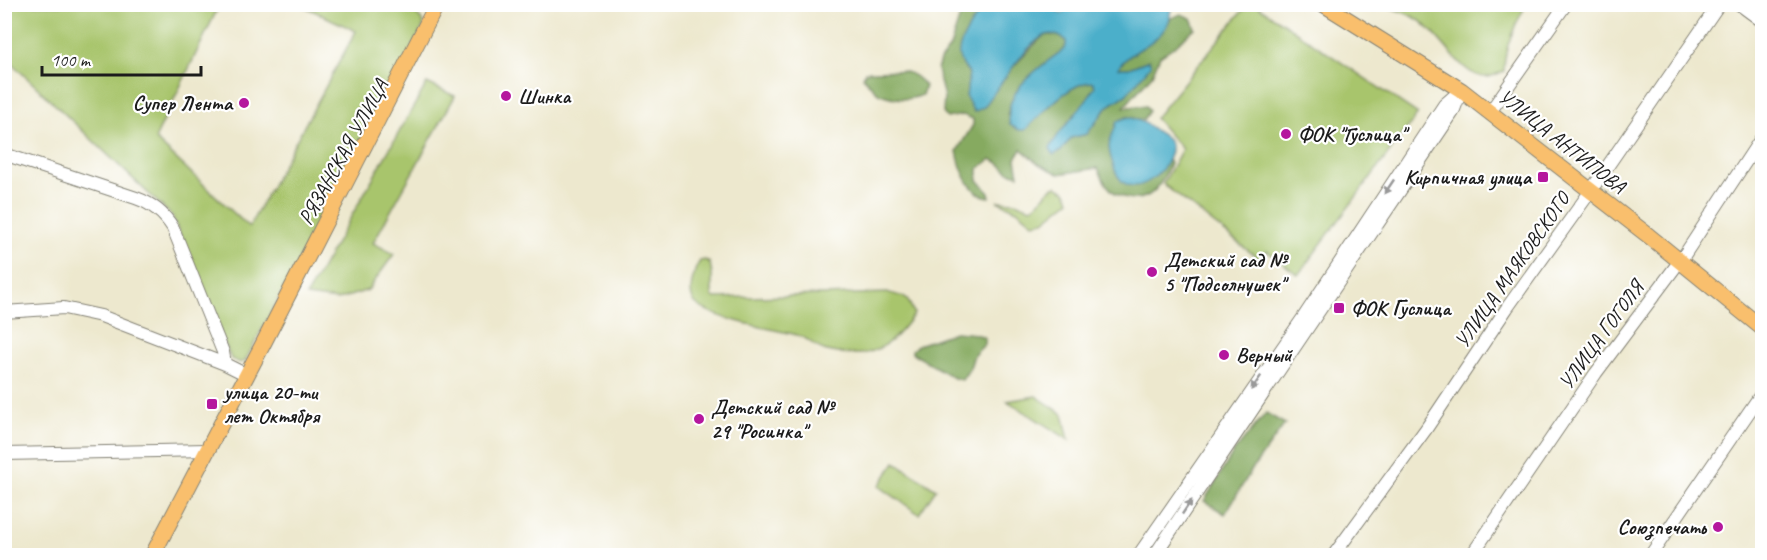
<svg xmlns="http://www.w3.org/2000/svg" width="1767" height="560" font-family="Caveat,sans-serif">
<rect width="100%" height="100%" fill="#fff"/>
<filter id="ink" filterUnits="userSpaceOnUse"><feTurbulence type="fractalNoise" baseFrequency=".0167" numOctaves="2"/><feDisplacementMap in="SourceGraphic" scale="12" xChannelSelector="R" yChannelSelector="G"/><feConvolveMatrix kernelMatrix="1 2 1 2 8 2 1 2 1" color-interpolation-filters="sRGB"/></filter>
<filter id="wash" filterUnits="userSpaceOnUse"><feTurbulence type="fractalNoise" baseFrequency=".008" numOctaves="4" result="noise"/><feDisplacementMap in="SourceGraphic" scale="24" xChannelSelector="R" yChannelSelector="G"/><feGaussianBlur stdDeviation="1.35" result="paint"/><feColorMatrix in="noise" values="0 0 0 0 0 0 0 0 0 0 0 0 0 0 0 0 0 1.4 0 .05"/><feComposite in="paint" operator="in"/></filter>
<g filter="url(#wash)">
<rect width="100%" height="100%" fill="#ede8ce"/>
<path fill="#a8c56c" stroke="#627044" stroke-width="1.5" d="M369,4l8,4 2,-3c20,0 36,-1 45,20l-179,336 -4,2 -10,-4 -59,-143 -167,-159v-52h243l-31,5 -62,129 94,88 107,-196 -55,-26z
M1247,5h9l162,109 -120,161 -31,-24 -8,8 -96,-75 19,-35 -27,-31z
M1382,5h144c-11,20 -22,42 -22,66 -6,2 -12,6 -18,6 -25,1 -46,-45 -69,-58 -11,-7 -24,-10 -35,-14z
M427,83l28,13 -82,147 21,11 -26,36 -31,10 -31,-4z
M1056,186l10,5 4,9 -26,21 -11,2 -16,-13 -20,-9 18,1 16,6c11,-4 13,-18 25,-22z
M705,260l5,3 2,11v22l3,2 175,-5c16,4 18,4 24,21 -14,19 -28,37 -53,40 -11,0 -27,0 -37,-4 -11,-3 -16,-13 -27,-15 -20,-5 -94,-17 -104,-35 -5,-9 1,-31 7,-39z
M1036,396l27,18 6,26 -62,-39z
M895,462l41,27 -17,25 -40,-28z"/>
<path fill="#86aa60" stroke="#51633e" stroke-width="1.5" d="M967,5h45l-50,59 7,9 -3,25 18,9 25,-36 35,-36h12l10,5v6l-3,4c-24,18 -49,34 -56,65l18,15c16,-15 45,-49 68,-48l2,4c-12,23 -33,39 -45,62l11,3 10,-13 16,-4 20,-27 19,-12 23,-35 -20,8h-11c15,-21 40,-24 53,-50l10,-4 10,4 4,10 -20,18 -15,10 -8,19 -28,32 22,-1 3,5 -6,9 -16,-3 37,48 3,-7 3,5c-4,11 -10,25 -21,32 -13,8 -33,3 -42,-10 -4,-5 -6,-11 -9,-17l-39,6 -20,-10 -18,-15 -5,10 3,16c-16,-3 -16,-12 -28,-16l-13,10v11l11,12 1,5c-20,-1 -30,-28 -33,-46l16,-26v-6l-10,-4 -16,3 -4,-5 1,-16 -7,-27 3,-10 10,-13 10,-31z
M870,71c23,0 41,-5 55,15l-3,9c-13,6 -28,4 -42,-1 -6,-3 -12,-12 -17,-17l2,-5z
M955,332l22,2 8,4v6l-11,11 -4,13 -8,12 -8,-2 -42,-25v-3l6,-5z
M1266,413l19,11 -32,44 -28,46 -21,-13 29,-48z"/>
<path fill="#4bafca" stroke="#346673" stroke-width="1.5" d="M1012,5h48l-3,6 5,2 11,-8h100c-4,7 -2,15 -7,22 -12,19 -36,23 -48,41h11l20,-8 2,5 -25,30 -19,12 -20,27 -16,4 -10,13 -8,4 -3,-7c12,-23 33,-38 45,-62l-2,-4c-23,-1 -52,33 -68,48h-6l-9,-5c-9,-34 29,-57 53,-75l3,-4v-6c-7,-4 -14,-8 -22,-4 -17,7 -48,55 -60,71l-10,5 -8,-15 3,-24c-4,-5 -9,-10 -10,-17 -2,-11 15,-40 25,-46 8,-5 19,-3 28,-5z
M1128,117c12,3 18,6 28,14 5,3 12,7 14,12 8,22 -40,67 -55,27 -2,-6 -6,-16 -6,-23 0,-7 6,-18 8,-26z"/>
</g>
<g filter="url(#ink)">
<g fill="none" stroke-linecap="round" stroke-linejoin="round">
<defs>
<path id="minor" d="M1739,4l23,17
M1490,112l76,-108
M4,154l132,44c17,6 28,15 37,30l50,124 2,12
M4,312l60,-4 37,8 124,48 22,11
M4,454l204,-4
M1138,556l165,-238 141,-213 17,-15
M1154,556l299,-444 8,-21
M1333,556l93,-127 81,-121 78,-109 134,-195
M1471,556l125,-183 89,-119 77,-117
M1650,556l112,-163"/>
<path id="major" d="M1323,4l138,86 188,146 113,92
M152,556l110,-210 175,-342"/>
</defs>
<use href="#minor" stroke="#848275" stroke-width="14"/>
<use href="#major" stroke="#848275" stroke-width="17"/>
<use href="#minor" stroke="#fff" stroke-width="12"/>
<use href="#major" stroke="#f9bf6d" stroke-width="15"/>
</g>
<defs><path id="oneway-solid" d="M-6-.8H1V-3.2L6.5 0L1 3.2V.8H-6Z" transform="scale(1.5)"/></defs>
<g fill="#999">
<use href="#oneway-solid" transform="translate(1389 187) rotate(124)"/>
<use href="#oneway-solid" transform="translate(1256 383) rotate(125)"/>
<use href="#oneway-solid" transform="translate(1187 507) rotate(-56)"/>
</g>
</g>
<g fill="#b5179e" stroke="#fff" stroke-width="2">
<circle cx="506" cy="96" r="6"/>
<circle cx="244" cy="103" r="6"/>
<circle cx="1286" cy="134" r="6"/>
<rect x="1537" y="171" width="12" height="12" rx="3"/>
<circle cx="1152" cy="272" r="6"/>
<rect x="1333" y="302" width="12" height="12" rx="3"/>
<circle cx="1224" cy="355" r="6"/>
<rect x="206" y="398" width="12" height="12" rx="3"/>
<circle cx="699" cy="419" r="6"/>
<circle cx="1718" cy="527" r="6"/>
</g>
<g text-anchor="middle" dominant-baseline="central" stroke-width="4.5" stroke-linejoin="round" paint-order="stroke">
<g font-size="21" font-weight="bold" fill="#1c1c1c" stroke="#fff" text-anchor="start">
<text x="518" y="96">Шинка</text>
<text x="232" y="103" text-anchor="end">Супер Лента</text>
<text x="1298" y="134">ФОК "Гуслица"</text>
<text x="1531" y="177" text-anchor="end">Кирпичная улица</text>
<text x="1164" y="260">Детский сад №<tspan x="1164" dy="24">5 "Подсолнушек"</tspan></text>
<text x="1351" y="308">ФОК Гуслица</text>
<text x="1236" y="355">Верный</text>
<text x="224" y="392">улица 20-ти<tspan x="224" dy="24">лет Октября</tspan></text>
<text x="711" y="407">Детский сад №<tspan x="711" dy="24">29 "Росинка"</tspan></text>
<text x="1706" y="527" text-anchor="end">Союзпечать</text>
</g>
<g font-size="21" fill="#1c1c1c" stroke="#fff">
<text transform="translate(1562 141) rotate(38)">УЛИЦА АНТИПОВА</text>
<text transform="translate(343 152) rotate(-61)">РЯЗАНСКАЯ УЛИЦА</text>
<text transform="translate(1512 270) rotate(-55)">УЛИЦА МАЯКОВСКОГО</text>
<text transform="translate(1601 335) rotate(-54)">УЛИЦА ГОГОЛЯ</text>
</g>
</g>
<rect width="1767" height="560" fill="none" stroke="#fff" stroke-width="24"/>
<path d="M42 66v9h159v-9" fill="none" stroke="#1c1c1c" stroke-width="3"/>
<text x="51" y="66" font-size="18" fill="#1c1c1c" stroke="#ffffff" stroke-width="4.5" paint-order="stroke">100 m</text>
</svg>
